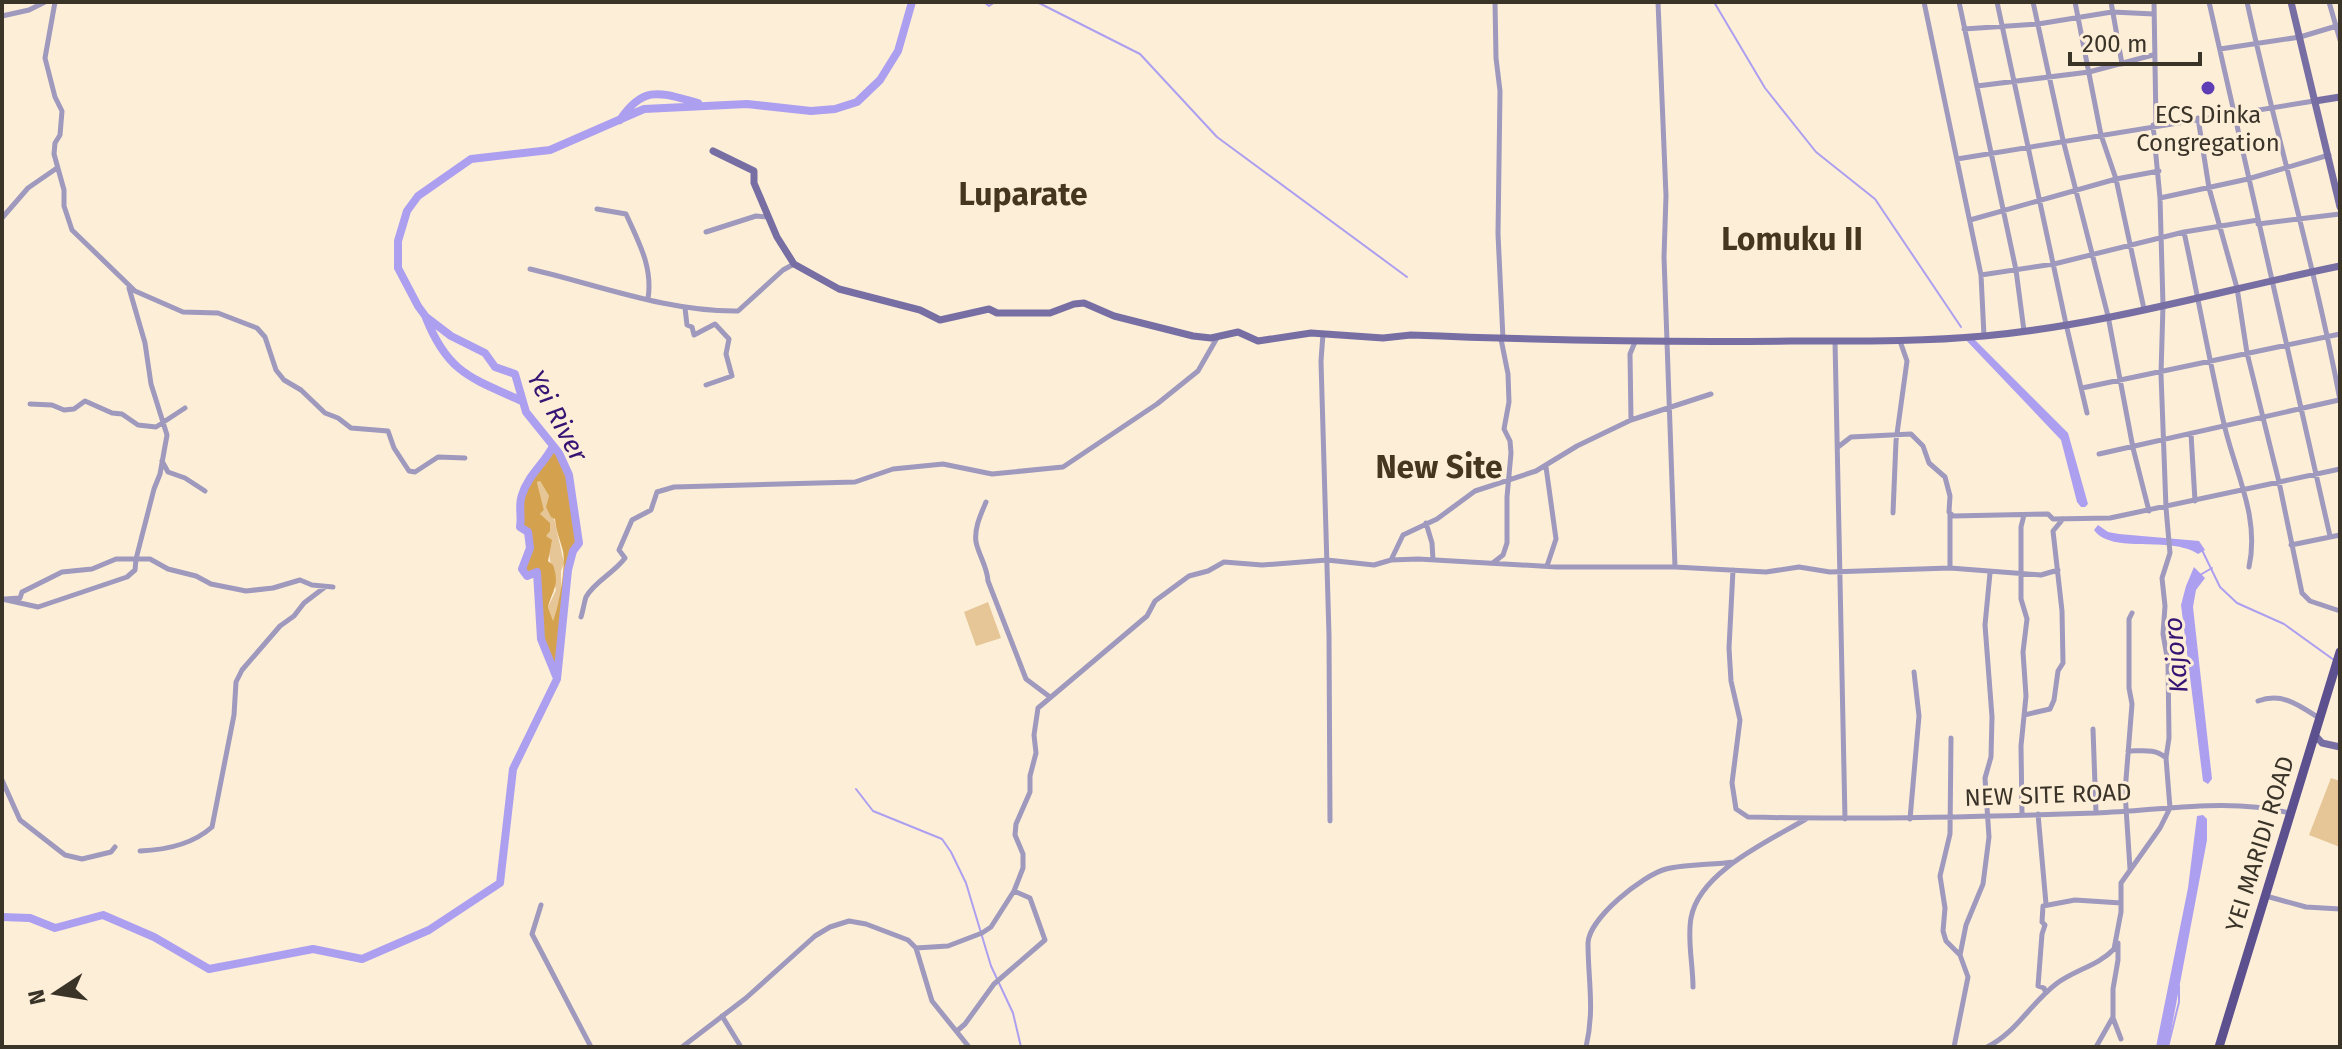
<svg xmlns="http://www.w3.org/2000/svg" width="2342" height="1049" font-family="'Fira Sans',sans-serif">
<rect width="100%" height="100%" fill="#fdeed8"/>
<path fill="#e6c696" d="M540,481l9,15 15,67 -3,8v29l-8,22 -5,-15 8,-17c-7,-25 -7,-52 -16,-76l4,-4 -7,-28z
M988,602l13,36 -25,8 -12,-34z
M2331,778l9,3v66l-31,-12z"/>
<path fill="#d4a24e" fill-rule="evenodd" d="M553,446l16,29 10,68c-16,23 -18,104 -22,136l-16,-40 -4,-66 -10,3 -5,-7 8,-21 -2,-16 -8,-5c2,-11 -2,-22 2,-32 6,-20 23,-32 31,-49zM540,481l9,15 -3,11 5,10 4,2c1,12 5,20 8,32 3,15 -4,56 -10,70l-5,-14c5,-18 12,-22 5,-42l-5,-4 4,-21 -6,-4 4,-5v-8l-10,-9 4,-4 -7,-28z"/>
<path fill="#ac9ff0" d="M1964,338h9l95,95 20,71 -3,3h-4l-4,-5 -16,-62z
M2098,525l10,7 11,2 80,7 6,9 -7,4c-28,-19 -86,1 -104,-24z
M2194,567l11,11 -9,12 -3,17 19,172 -4,5 -5,-3 -22,-176 5,-19z
M2203,815l4,4v21l-39,207h-12l32,-159 9,-72z"/>
<g fill="none" stroke-linecap="round" stroke-linejoin="round">
<path stroke="#ac9ff0" stroke-width="2" d="M984,2l5,4 6,-4
M1037,2l103,52 77,83 190,140
M1714,2l51,86 51,64 59,47 86,128
M2202,550l18,37 17,16 47,21 50,36
M2200,575l12,-7
M856,789l17,22 69,28 9,13 15,31 25,83 22,47 8,34
M2168,1047l11,-45v-16"/>
<path stroke="#ac9ff0" stroke-width="8" d="M620,120c24,-36 41,-27 78,-17
M426,318c22,55 45,60 96,83
M553,446c-8,17 -25,29 -31,49 -4,10 0,21 -2,32l8,5 2,16 -8,21 5,7 10,-4 4,67 15,37
M2,917l28,1 25,10 48,-13 51,22 55,32 104,-20 49,10 67,-29 71,-47 13,-114 44,-90 11,-109 5,-19 6,-8 -10,-68 -10,-22 -33,-41 -11,-38 -20,-7 -10,-14 -34,-17 -25,-19 -8,-11 -20,-38v-27l9,-30 11,-15 53,-37 79,-9 94,-41 103,-5 64,7 24,-2 22,-7 23,-22 18,-29 14,-49"/>
<path stroke="#9e99bd" stroke-width="5" d="M55,2l-10,56 10,39 7,14 -2,24 -5,8 -1,11 10,36v16l8,24 63,61 48,21 35,1 39,15 8,9 11,33 8,10 17,10 24,23 13,5 13,10 37,3 6,17 15,23 6,1 23,-15 27,1
M1495,2l1,56 4,33 -2,143 5,105
M1658,2l8,194 -2,61 11,310
M1924,2l57,273 3,61
M1959,2l57,268 8,61
M1997,2l69,322 21,89
M2033,2l30,138 45,176 25,132 16,63
M2075,2l26,133 15,44 28,130
M2111,2l11,62
M2154,2l2,123
M2209,2l121,534
M2247,2c29,133 68,264 93,398
M2329,2l11,38
M2,16l27,-6 16,-8
M1964,29l74,-5 74,-12 42,2
M2220,49l80,-12 40,-12
M1977,86l112,-14 64,-17
M2198,118l11,70 28,100 10,65 32,129 23,111 8,8 30,10
M1957,159l357,-58
M2160,198l88,-19 81,-24
M597,209l29,5c13,29 27,53 22,85
M2,218l26,-30 29,-20
M1970,220l146,-41 43,-8
M2258,224l82,-10
M706,232l50,-16 12,1
M2184,232c14,64 25,128 40,192 11,48 36,93 25,143
M530,269c69,16 137,43 208,42l45,-41 11,-6
M1981,275l73,-11 130,-32 74,-12
M129,288l16,55 6,41 16,51 -7,39 -6,15 -18,70h14l18,10 28,7 15,8 35,7 27,-3 27,-8 12,5 21,2
M685,308l2,17 5,2 2,8 21,-11 14,15 -3,15 6,22 -26,9
M1323,334l-2,27 8,274 1,186
M1835,341l10,478
M2082,388l258,-54
M30,404l22,1 12,5 10,-1 11,-8 27,12 10,1 16,11 18,2 29,-19
M1631,420l-1,-66 5,-12
M2191,434l4,67
M1838,447l13,-10 60,-3 12,12 6,17 16,14 5,19 -1,16 4,4 95,-2 5,5 57,-1 230,-49
M2099,454l240,-54
M162,461l6,11 17,6 20,13
M1546,467l10,72 -9,27
M986,502c-5,12 -12,26 -10,40 3,14 11,24 12,39l38,98 24,18
M1893,513l3,-72 11,-80 -7,-20
M1426,523l6,20 1,17
M2291,545l49,-10
M1391,560l12,-25 34,-16 38,-28 61,-20 41,-25 54,-26 80,-26
M1494,562l9,-7 4,-12v-46l4,-44 -1,-12 -6,-12 5,-27 -1,-28 -7,-35
M1950,568v-54
M1733,570l-4,78 2,33 9,39 -8,63 4,26 12,8c116,3 232,0 348,-4 64,-2 131,-16 194,0
M2,599l36,8 89,-30 8,-7 1,-11h-20l-24,10 -30,3 -40,20 -2,6 -15,1
M581,617c2,-6 3,-14 5,-20 8,-15 28,-24 39,-39l-6,-8 13,-30 19,-10 6,-18 17,-5 181,-5 38,-13 50,-5 49,10 71,-7 94,-63 41,-33 19,-33
M2258,701c24,-9 41,4 61,17
M2024,715l26,-6 4,-9 4,-29 5,-8 -1,-52 -9,-80 10,-12
M2093,729l3,84
M1951,738l-1,96 -10,42 5,32 -2,23 3,10 14,14 8,22 -14,70
M2128,751c13,0 28,-3 38,7
M2,780l18,40 45,35 17,4 29,-7 4,-5
M2022,814l-1,-68 5,-50 -3,-44 4,-33 -6,-20v-72l3,-12
M2038,814l8,90
M1910,819l9,-103 -5,-44
M140,851c25,-1 53,-7 72,-24l22,-112 2,-33 6,-12 38,-44 14,-10 10,-13 21,-16
M2130,869l-5,-77 7,-88 -3,-16v-69l3,-6
M2266,896l40,11 34,2
M541,905l-9,29 59,113
M916,948l32,-2 34,-13 9,-6 23,-36 9,-23v-14l-8,-19 1,-11 14,-32v-16l6,-23 -2,-18 4,-27 109,-92 8,-15 34,-25 19,-5 16,-9 38,3 65,-5 47,5 17,-5 27,-1 139,8h118l91,5 33,-5 31,5 120,-4 91,7 17,-5
M1960,955l6,-30 17,-41 6,-47 -4,-59 6,-21 1,-40 -7,-92 5,-52
M1693,987c0,-23 -6,-47 -2,-69 8,-46 78,-77 115,-99
M2046,993l-2,-5 -6,-2 4,-52 3,-9 -3,-3 1,-16 32,-6 46,3
M722,1016l19,31
M2113,1018l8,21
M957,1031l8,-7 29,-40 51,-44 -15,-42 -16,-7
M682,1047l64,-49 69,-62 15,-9 19,-6 17,3 42,16 8,8 16,53 37,46
M1586,1047c9,-38 2,-67 2,-104 1,-25 55,-68 78,-74 21,-5 46,-4 68,-7
M1987,1047c29,-14 43,-43 69,-63 18,-14 42,-18 58,-35l7,-37v-29l39,-55 10,-20 -4,-50 3,-20 -1,-76 -5,-28 2,-28 -3,-28 8,-25 -4,-45 -5,-134 2,-69 -3,-107 -7,-73
M2096,1047l17,-30v-28l5,-29v-17"/>
<path stroke="#776fa3" stroke-width="7" d="M2291,2l49,205
M2315,101l25,-4
M713,151l41,20v12l23,54 17,27 45,25 81,21 20,10 49,-11 8,4h53l24,-9 10,-1 30,13 79,20 18,2 27,-6 20,9 53,-8 72,5 28,-3c127,5 253,8 380,6 64,0 129,1 193,-5 121,-11 238,-46 356,-70
M2315,735l7,8 18,4"/>
<path stroke="#5c508f" stroke-width="9" d="M2219,1047l121,-395"/>
</g>
<circle fill="#5f3db5" stroke="#fdeed8" stroke-width="3" cx="2208" cy="88" r="8"/>
<g text-anchor="middle" dominant-baseline="central" stroke-width="6" stroke-linejoin="round" paint-order="stroke">
<g font-size="24" fill="#3a3328" stroke="#fdeed8">
<text x="2208" y="115">ECS Dinka<tspan x="2208" dy="28">Congregation</tspan></text>
</g>
<g font-size="24" fill="#3a3328" stroke="#fdeed8">
<text transform="translate(2048 795) rotate(-2)">NEW SITE ROAD</text>
<text transform="translate(2260 844) rotate(-73)">YEI MARIDI ROAD</text>
</g>
<g font-size="26" font-style="italic" fill="#351573" stroke="#fdeed8">
<text transform="translate(557 416) rotate(62)">Yei River</text>
<text transform="translate(2176 655) rotate(-95)">Kajoro</text>
</g>
<g font-size="32" font-weight="bold" fill="#453620" stroke="#fdeed8">
<text x="1023" y="194">Luparate</text>
<text x="1792" y="239">Lomuku II</text>
<text x="1439" y="467">New Site</text>
</g>
</g>
<rect width="2342" height="1049" fill="none" stroke="#3a3328" stroke-width="8"/>
<g transform="translate(56 993) rotate(258)" stroke="#fdeed8" stroke-width="6" paint-order="stroke">
<path d="M0-6L14 30L0 20L-14 30Z" fill="#3a3328"/>
<text y="-12" font-size="22" font-weight="bold" text-anchor="middle" fill="#3a3328">N</text>
</g>
<path d="M2070 52v12h130v-12" fill="none" stroke="#3a3328" stroke-width="4"/>
<text x="2082" y="52" font-size="24" fill="#3a3328" stroke="#fdeed8" stroke-width="6" paint-order="stroke">200 m</text>
</svg>
